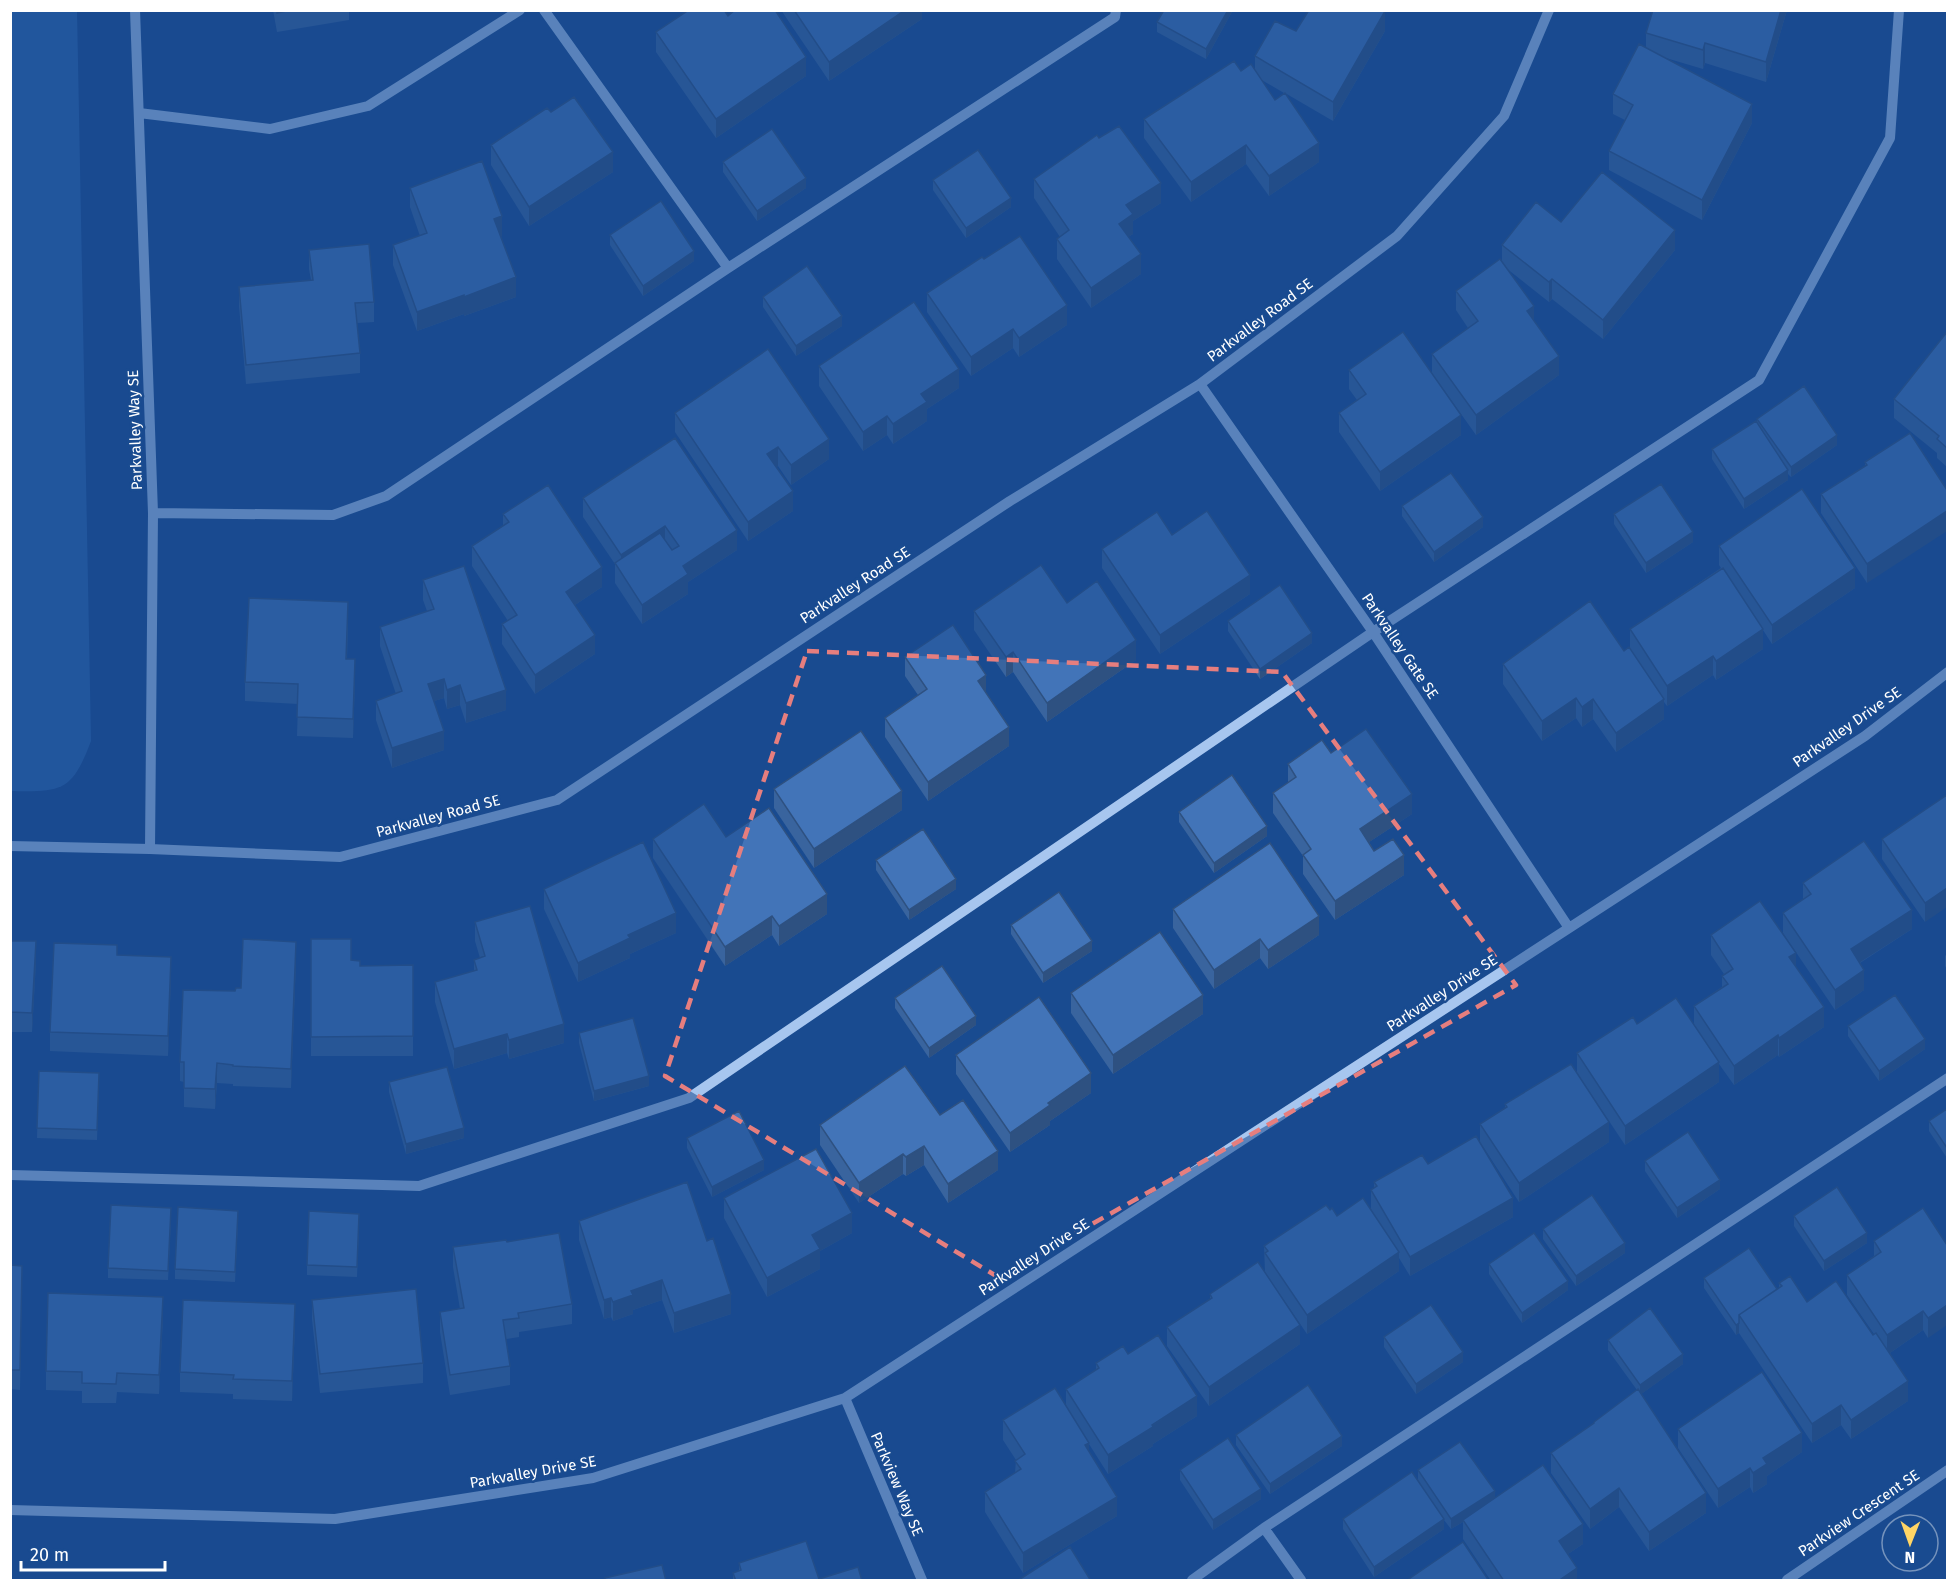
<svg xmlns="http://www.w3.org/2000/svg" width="1958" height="1591" font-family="'Fira Sans',sans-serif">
<rect width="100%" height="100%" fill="#194b90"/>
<path fill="#2c64ae" d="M11,10l66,1 14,730c-19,50 -28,51 -81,50z"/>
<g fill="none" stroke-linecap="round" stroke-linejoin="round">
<path stroke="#a7c6ef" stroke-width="10" d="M135,10l18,503 -3,336
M544,10l184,258
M139,113l131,16 98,-23 152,-96
M1200,384l173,248 196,296
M153,513l180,2 53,-19 342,-228 387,-251 1,-7
M10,846l140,3 190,8 217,-57 453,-299 190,-117 197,-148 107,-120 45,-106
M10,1175l409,11 270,-88 684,-466 386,-252 131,-242 9,-128
M845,1398l77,182
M10,1510l325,9 258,-41 252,-80 1020,-662 83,-64
M1264,1528l37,52
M1192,1580l72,-52 684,-450
M1787,1580l161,-110"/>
</g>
<path fill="#39649e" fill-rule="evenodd" d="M273,10h76v10l-72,12z
M781,10h141v9l-93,62z
M1233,10l-27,49 -49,-27v-10z
M1787,10l-21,72 -61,-19 -2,6 -37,-11 86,65 -50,97 -93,-50v-19l16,-31 -12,-6v-20l33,-46v-15z
M728,16l78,60 -90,62 -60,-86v-20z
M1296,31h89l-52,90 -48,-28 34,69 -50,34 -23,-32 -55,38 -47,-64v-19l97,-48h14v-15zM1260,79l24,14 -9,7z
M1947,91v21l-1,-1v-10z
M551,112l62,60 -84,54 -38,-61v-20z
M723,162l83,26 -49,33 -34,-49z
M1034,179l127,24 -28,18v13l-5,3 13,37 -50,34 -34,-49v-20l3,-2 -26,-39z
M933,180l78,27 -45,31 -33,-48z
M410,188l92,48h-1l15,61 -52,19v-2l-47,17 -24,-66v-20l27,-9 -10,-29z
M1561,222l114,28 -72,89 -51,-40 -3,3 -43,-34 28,53 25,54 -83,60 -42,-59 27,59 -81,56 -41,-59v-19l18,-13 -8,-11v-19l83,4v-20l36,-26 -12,-18v-19l46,-29v-17z
M610,235l84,26 -51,35 -33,-51z
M309,250l65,52v20l-17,1 3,30v20l-114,11 -7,-78v-19l72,-7 -2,-11z
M984,259l83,66 -48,32 -6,-9 -42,28 -44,-64v-19z
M763,297l79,29 -46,30 -33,-49z
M1947,332v135l-10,-9v-5l-43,-35v-19z
M819,366l140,22 -32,21v12l-34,23 -6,-9 -24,16 -44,-65z
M675,413l154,46 -38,26 -13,-19 -2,1 17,44 -45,30 -73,-109z
M1757,419l80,26 -46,32 -3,-3v6l-44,29 -32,-50v-10l45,-26z
M1910,433l-43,150 -46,-70v-19l44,-28v-4z
M583,498l154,52 -49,32v12l-46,30 -27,-41v-19l-32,-47z
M1402,506l81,21 -49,35 -32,-46z
M503,514l99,73 -27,18 20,49 -60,40 -33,-50v-20l6,-3 -36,-55v-20l31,-20z
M1614,514l79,28 -47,31 -32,-49z
M1719,546l136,42 -83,56 -9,-14v19l-47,31 -3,-5 -46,31 -3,-4v17l-48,33 -23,-33 -11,8 -6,-9 -34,23 -39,-57v-20l121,-13 6,-3v-19l91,-61 -2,-3z
M1102,549l148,45 -90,60 -58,-86z
M423,580l83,130 -40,13 -6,-18 -13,4 -3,-11 -10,3 10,49 -52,18 -16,-48v-19l20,-7 -16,-48v-19l47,-16 -4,-11z
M1067,603l69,57 -89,62 -34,-50 -7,5 -32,-47v-19z
M1228,621l84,22 -52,36 -32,-48z
M348,622l-1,37 8,20 -2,59 -56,-2 1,-32 -53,-3v-19z
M905,657l104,89 -81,55 -43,-64v-19l33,-23 -13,-19z
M1331,753l81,61 -43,28 5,9 30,24 -69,45 -32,-46v-18l-30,-43v-20l15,-10v-19z
M774,789l128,21 -88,58 -40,-60z
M1947,795l-22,127 -43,-63v-20z
M1179,812l88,24 -53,37 -35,-51z
M726,837l101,77 -48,32 -7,-11 -47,31 -72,-108v-19z
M876,860l80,29 -47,31 -33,-50z
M1803,883l109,46 -52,34 4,27 -29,20 -52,-77v-20l20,-13z
M544,889l132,44 -46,21v4l-52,24 -34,-73z
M1173,909l146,26 -51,34 -8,-11 -46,31 -41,-61z
M475,922l89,121 -55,16 -2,-6 -53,16 -19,-67v-20l39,-11v-11l6,-2 -5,-17z
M1011,925l81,26 -49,32 -32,-49z
M1711,935l85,32 28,60 -45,30 -1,-2 -44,30 -15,-21v18l-94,63 -48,-72v-20l60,-29h57v-18l28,-19v-11l2,-2 -13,-19z
M311,939l49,27 53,-1v91h-102z
M10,941l26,20 -4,71h-22z
M1947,954v15l-2,-3v-10z
M117,955l54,22 -3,79 -118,-5v-19z
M296,961l-5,127 -58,-2v-2l-16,-1 -2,26 -31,-2v-25l-4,-1v-19l55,-71z
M1071,993l132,21 -90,60 -42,-61z
M895,998l81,27 -47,33 -34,-50z
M1848,1026l77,23 -46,32 -31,-45z
M579,1033l70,53 -55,15 -15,-58z
M956,1055l135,38 -41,28v4l-40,27 -54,-78z
M39,1071l60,2 -2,67 -60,-2z
M389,1082l75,56 -58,16 -17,-62z
M1505,1104l104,38 -90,60 -37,-57 31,72 -103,59 -11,-18v13l-92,63 -42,-62 -1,-26 66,-36 7,6 39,2 -5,-9v-19l3,-2v-6l54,-18 52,-21v-19l25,-16z
M1947,1109v49l-18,-27v-10z
M940,1115l58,55 -50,33 -24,-38 -18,11 -3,-2 -44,29 -39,-58v-20z
M687,1138l77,32 -52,27 -25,-49z
M1645,1161l75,28 -43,29 -32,-47z
M724,1198l128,35 -32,18v18l-53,28 -43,-79z
M1794,1216l73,27 -43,28 -30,-45z
M171,1218l-3,62 -60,-2v-10z
M238,1221l-3,61 -60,-3v-10z
M579,1221l152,93 -57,19 -12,-33 -29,10v4l-20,7 -2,-4 -7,2 -25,-79z
M359,1224l-2,53 -50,-2v-10z
M1543,1229l82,24 -49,33 -33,-47z
M1874,1241l73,4 -19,93 -5,-8 -33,23 18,48 -57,38 -10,-14 -29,18 -73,-110 -3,2 -32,-47v-10l73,11 2,-1v-5l28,19 66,33 1,-1 -27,-39v-20l27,-19z
M507,1242l65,62v20l-53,8v5l-13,2 4,27v19l-60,10 -10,-63v-20l20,-3 -7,-42v-20z
M1489,1264l79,26 -46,33 -33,-49z
M10,1265l12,1 -2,124 -10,-1z
M1210,1294l90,50 -91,62 -42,-60v-19l43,-28z
M312,1300l111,63v20l-103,10 -8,-74z
M163,1317l-4,77 -42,-2 -1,11h-34v-12l-36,-1v-19z
M295,1324l-3,77 -59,-2v-5l-53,-2v-20z
M1384,1337l79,25 -47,32 -32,-47z
M1608,1340l75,24 -42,30 65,119 -57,38 -30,-44 -29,22 -39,-56v-20l43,-29 43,-34 -29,-40z
M1128,1354l69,62 -44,28v2l-45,28 -19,-30v8l28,64 -94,57 -38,-61v-20l30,-19 1,-13 -13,-20v-20l63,-14v-17l30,-19v-7z
M1678,1429l124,23 -35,24v8l-14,9 -3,-6 -32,21 -40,-60z
M1236,1435l106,11 -72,48 -34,-49z
M1180,1470l81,29 -48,31 -33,-50z
M1418,1470l77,28 88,46 -15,10 9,27h-86l-28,-42v-17l-12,7 -7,-9v9l-70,48 -31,-48v-10l75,-39z
M739,1563l80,16 43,2h-129v-8l6,-2z"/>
<path fill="#2e5181" d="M905,10h17v9l-93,62v-19z
M1228,10h5l-27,49v-10z
M1781,10h6l-21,72v-20z
M1385,11v20l-52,90v-19z
M1705,43v20l-2,6v-19z
M806,57v19l-90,62v-19z
M1752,104v19l-50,97v-20z
M1319,143v19l-50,34v-20z
M1246,145v19l-55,38v-20z
M613,152v20l-84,54v-19z
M806,178v10l-49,33v-10z
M1161,183v20l-28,18v13l-14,9v-19l7,-19z
M1011,198v9l-45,31v-10z
M502,216v20l-8,3v-20z
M1675,230v20l-72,89v-19z
M694,251v10l-51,35v-10z
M1141,254v20l-50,34v-20z
M516,277v20l-52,19v-19z
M1552,279v20l-3,3v-20z
M464,295v19l-47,17v-19z
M1067,305v20l-48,32v-19z
M1534,306v20l-7,-15z
M842,316v10l-46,30v-10z
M1013,329v19l-42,28v-19z
M1559,356v19l-83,60v-20z
M959,369v19l-32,21v12l-34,23v-20l28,-30z
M1461,415v20l-81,56v-19z
M887,416v19l-24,16v-19z
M1837,435v10l-46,32v-10z
M829,439v20l-38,26v-20z
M778,447v19l-11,7v-19z
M1788,470v10l-44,29v-10z
M793,491v20l-45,30v-19z
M1947,511v20l-80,52v-19z
M1483,517v10l-49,35v-10z
M665,526v19l-44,29v-19z
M737,530v20l-49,32v12l-46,30v-19l41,-39z
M1693,532v10l-47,31v-10z
M602,567v20l-36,24v-19z
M1855,568v20l-83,56v-19z
M1250,575v19l-90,60v-19z
M1763,629v20l-47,31v-19z
M1312,633v10l-52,36v-10z
M595,635v19l-60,40v-19z
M1136,640v20l-89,62v-19z
M1013,652v20l-7,5v-20z
M1713,656v19l-46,31v-20z
M355,659v20l-2,59v-19z
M986,675v20l-8,-14z
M444,679v19l-16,5v-19z
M460,685v20l-13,4v-19z
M506,690v20l-40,13v-20z
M1576,698v20l-34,23v-20z
M1593,699v20l-11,8v-20z
M1664,699v20l-48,33v-19z
M1009,727v19l-81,55v-19z
M444,731v19l-52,18v-20z
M902,791v19l-88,58v-19z
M1412,794v20l-52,34v-19z
M1267,826v10l-53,37v-10z
M1404,855v20l-69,45v-19z
M956,879v10l-47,31v-10z
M1947,888v19l-22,15v-19z
M827,894v20l-48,32v-20z
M1912,910v19l-61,39v-19z
M676,913v20l-46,21v4l-52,24v-19l50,-28z
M772,916v19l-47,31v-19z
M1319,916v19l-51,34v-19z
M1260,939v19l-46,31v-19z
M36,941v20l-4,71v-19z
M1092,941v10l-49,32v-10z
M296,942v19l-5,127v-19z
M1796,953v19l-7,-15z
M171,957v20l-3,79v-20z
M1864,970v20l-29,20v-20z
M1203,995v19l-90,60v-19z
M1824,1007v20l-45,30v-19z
M976,1016v9l-47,33v-10z
M564,1024v19l-55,16v-19z
M507,1034v19l-53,16v-20z
M1778,1035v20l-44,30v-19z
M1925,1039v10l-46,32v-10z
M1719,1062v20l-94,63v-19z
M217,1063v20l-2,26v-20z
M1091,1073v20l-41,28v4l-40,27v-19l38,-30z
M649,1076v10l-55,15v-10z
M1609,1122v20l-90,60v-19z
M464,1128v10l-58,16v-10z
M924,1146v19l-18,11v-19z
M998,1151v19l-50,33v-19z
M903,1154v20l-44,29v-20z
M764,1160v10l-52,27v-10z
M1720,1180v9l-43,29v-10z
M1513,1198v19l-103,59v-19z
M852,1213v20l-32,18v18l-53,28v-19l45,-43z
M1867,1233v10l-43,28v-10z
M1625,1243v10l-49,33v-10z
M1399,1252v19l-92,63v-19z
M662,1280v20l-29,10v4l-20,7v-19l18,-11z
M1568,1281v9l-46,33v-10z
M731,1294v20l-57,19v-20z
M163,1297v20l-4,77v-19z
M611,1298v19l-7,2v-19z
M295,1304v20l-3,77v-20z
M1947,1305v20l-19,13v-20z
M1923,1311v19l-36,25v-20z
M1739,1323v10l-3,2v-10z
M1300,1325v19l-91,62v-19z
M1463,1352v10l-47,32v-10z
M1683,1354v10l-43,31v-10z
M1908,1381v20l-57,38v-19z
M1197,1396v20l-44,28v2l-45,28v-19z
M1841,1405v20l-29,18v-19z
M1802,1433v19l-35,24v8l-14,9v-20l10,-15z
M1342,1436v10l-72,48v-10z
M1089,1443v19l-4,-17z
M1750,1468v19l-32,21v-19z
M1619,1488v19l-29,22v-20z
M1261,1489v10l-48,31v-10z
M1495,1491v10l-32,19v2l-12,7v-10z
M1706,1493v20l-57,38v-19z
M1117,1497v19l-94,57v-20z
M1444,1519v10l-70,48v-10z
M1583,1524v20l-24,16v-19z
M1577,1568v13h-19z"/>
<path fill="#4274b8" stroke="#2e5181" stroke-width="1.5" d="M277,10h14l-14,3z
M689,10h35l4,6 7,-6h40l31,47 -90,62 -60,-87z
M794,10h111l-76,52z
M1164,10h64l-22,39 -49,-27z
M1309,10h75l1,1 -52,91 -78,-46 20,-35 21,10z
M1653,10h128l-15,52 -61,-19 -2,7 -57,-17z
M1639,44l113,60 -50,96 -93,-49 24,-46 -20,-11z
M1234,61l7,10 10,-7 24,36 10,-7 34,50 -50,33 -23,-31 -55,37 -47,-63z
M574,97l39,55 -84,55 -38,-62 56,-37 4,4z
M1119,126l42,57 -35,22 7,9 -14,10 22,30 -50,34 -34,-49 12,-9 -35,-51 63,-44 2,3z
M772,129l34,49 -49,33 -34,-49z
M978,150l33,48 -45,30 -33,-48z
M482,161l20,55 -8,3 22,58 -52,20v-2l-47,17 -24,-67 34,-12 -17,-45z
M1602,172l73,58 -72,90 -51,-41 -3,3 -47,-37 34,-43 25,20z
M661,201l33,50 -51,35 -33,-51z
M1020,236l47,69 -48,33 -6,-9 -42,28 -44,-64 55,-36 2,2z
M369,244l5,58 -19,1 5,50 -114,12 -7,-78 74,-7 -4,-30z
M1500,259l34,47 -7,5 32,45 -83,59 -44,-61 46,-33 -22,-30z
M807,266l35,50 -46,30 -33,-49z
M914,302l45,67 -38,25 6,8 -34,22 -6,-8 -24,16 -44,-66z
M1403,332l58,83 -81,57 -41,-59 27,-19 -17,-24z
M1947,332v116l-10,-9 2,-3 -45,-37z
M768,349l61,90 -38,26 -13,-18 -11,7 26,37 -45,31 -73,-109z
M1804,386l33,49 -46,32 -34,-48z
M1756,421l32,49 -44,29 -32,-50z
M1910,433l37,57v21l-80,53 -46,-70 46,-29 -2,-3z
M675,438l62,92 -54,36 5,8 -46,31 -27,-42 45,-30 12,17 7,-4 -14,-20 -44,29 -38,-57z
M1451,473l32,44 -49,35 -32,-46z
M1661,484l32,48 -47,31 -32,-49z
M548,485l54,82 -36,25 29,43 -60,40 -33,-51 15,-9 -45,-69 37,-24 -6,-8z
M1802,489l53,79 -83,57 -53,-79z
M1207,511l43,64 -90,60 -58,-86 55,-37 15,23z
M1041,565l26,38 30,-22 39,59 -89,63 -34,-51 -7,5 -32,-46z
M464,566l42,124 -40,13 -6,-18 -13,5 -3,-11 -16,5 16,47 -52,17 -16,-47 26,-10 -22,-64 54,-18 -11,-29z
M1723,568l40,61 -47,32 -3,-5 -46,30 -37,-57z
M1280,585l32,48 -52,36 -32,-48z
M249,598l99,4 -2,57h9l-2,60 -56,-2 1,-33 -53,-2z
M1590,601l34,50 5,-4 35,52 -48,34 -23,-34 -11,8 -6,-9 -34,23 -39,-57z
M953,625l33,50 -8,6 31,46 -81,55 -43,-64 42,-29 -22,-32z
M1366,729l46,65 -52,35 14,22 19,-12 11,16 -69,46 -32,-46 8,-6 -38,-56 23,-16 -8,-13 34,-24 9,13z
M861,731l41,60 -88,58 -40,-60z
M1232,775l35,51 -53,37 -35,-51z
M1947,795v93l-22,15 -43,-64z
M704,804l22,33 43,-29 58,86 -48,32 -7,-10 -47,31 -72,-108z
M923,829l33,50 -47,31 -33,-50z
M1864,841l48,69 -61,39 13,21 -29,20 -52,-77 28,-19 -8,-11z
M643,842l33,71 -48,22 2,3 -52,25 -34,-74z
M1270,843l49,73 -51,34 -8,-11 -46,31 -41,-61z
M1059,892l33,49 -49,32 -32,-48z
M1760,901l36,52 -7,4 35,50 -45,31 -1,-3 -44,31 -40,-60 34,-22 -6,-8 11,-7 -22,-34z
M530,906l34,118 -55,16 -2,-6 -53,15 -19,-67 42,-12 -3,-10 11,-4 -10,-34z
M1160,932l43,63 -90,60 -42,-62z
M243,939l53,3 -5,127 -58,-3v-1l-16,-2 -2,26 -31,-1v-26h-4l3,-72 52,1 1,-3h5z
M311,939h40v21l9,1v5l53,-1v71l-102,1z
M10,941h26l-4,72 -22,-1z
M54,943l63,2v10l54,2 -3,79 -118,-4z
M942,966l34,50 -47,32 -34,-50z
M1895,995l30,44 -46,32 -31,-45z
M1039,997l52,76 -43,30 2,2 -40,28 -54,-78z
M1676,998l43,64 -94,64 -48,-73 56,-36 4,7z
M633,1018l16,58 -55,15 -15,-58z
M1571,1064l38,58 -90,61 -39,-59 27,-17 -2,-3z
M905,1066l35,49 23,-15 35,51 -50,33 -24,-38 -18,11 -3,-3 -44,29 -39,-58z
M447,1067l17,61 -58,16 -17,-62z
M39,1071l60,2 -2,57 -60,-2z
M1947,1109v39l-18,-27z
M739,1111l25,49 -52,27 -25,-49z
M1688,1132l32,48 -43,28 -32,-47z
M1476,1136l37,62 -103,59 -39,-67 6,-4 -3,-4 48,-27 6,9z
M816,1149l36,64 -40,22 8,14 -53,29 -43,-80z
M687,1182l20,59 6,-3 18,56 -57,19 -12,-33 -31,11 2,4 -20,7 -2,-4 -7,2 -25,-79z
M1837,1187l30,46 -43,28 -30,-45z
M1592,1195l33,48 -49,33 -33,-47z
M1363,1198l36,54 -92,63 -42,-62 3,-2 -4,-5 62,-41 4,5 2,-2 5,8z
M111,1205l60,3 -3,63 -60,-3z
M178,1207l60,4 -3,61 -60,-3z
M1923,1208l24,37v60l-19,13 -5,-7 -36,24 -40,-60 34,-23 -7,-11z
M309,1211l50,3 -2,53 -50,-2z
M559,1233l13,71 -54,9 1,5 -16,2 7,46 -60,9 -10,-63 24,-4 -11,-61 53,-7 1,2z
M1534,1233l34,48 -46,32 -33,-49z
M1749,1248l28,41 -38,26v8l-3,2 -32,-47z
M1258,1262l42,63 -91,62 -42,-60 45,-29 -2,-4z
M10,1265l12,1 -2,104h-10z
M1790,1276l17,26 29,-21 37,54 3,-2 32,48 -57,39 -10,-15 -29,19 -73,-109 43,-29 -3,-3z
M416,1289l7,74 -103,11 -8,-74z
M48,1293l115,4 -4,78 -42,-2 -1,11 -34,-1v-11l-36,-1z
M183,1300l112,4 -3,77 -59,-2 1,-4 -54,-3z
M1431,1305l32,47 -47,32 -32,-47z
M1650,1308l33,46 -43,31 -32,-45z
M1158,1335l39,61 -45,29 1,2 -45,28 -42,-66 33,-21 -3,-5 27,-17 5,8z
M1762,1372l40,61 -39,25 4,6 -14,9 -3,-5 -32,21 -40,-60z
M1308,1385l34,51 -72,48 -34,-49z
M1055,1388l34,55 -4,2 32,52 -94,56 -38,-61 36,-23 -6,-8 10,-7 -22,-34z
M1638,1389l68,104 -57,39 -30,-44 -29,21 -39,-56 43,-30v-1z
M1228,1438l33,51 -48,31 -33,-50z
M1460,1442l35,49 -44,28 -33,-49z
M1543,1465l40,59 -24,17 18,27 -19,13h-54l-41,-61z
M1412,1472l32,47 -70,48 -31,-48z
M806,1541l13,38 39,-12 4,14h-126l-3,-8 8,-3 -2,-7z
M1463,1542l26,39h-83z
M1070,1547l21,34h-74z
M662,1565l4,16h-60l-1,-3z"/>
<path d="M0 0H1958V1591H0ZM807,651l475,21 234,313 -518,292 -333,-201z" fill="#194b90" fill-opacity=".55" fill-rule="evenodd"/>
<path fill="none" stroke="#e67e7e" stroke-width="4.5" stroke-dasharray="12 8" stroke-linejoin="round" d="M807,651l475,21 234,313 -518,292 -333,-201z"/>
<g text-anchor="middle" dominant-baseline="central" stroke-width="5" stroke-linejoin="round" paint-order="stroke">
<g font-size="15" fill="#fff" stroke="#194b90">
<text transform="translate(1260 320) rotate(-37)">Parkvalley Road SE</text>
<text transform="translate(135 430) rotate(-92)">Parkvalley Way SE</text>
<text transform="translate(855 585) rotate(-33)">Parkvalley Road SE</text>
<text transform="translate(1400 646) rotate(56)">Parkvalley Gate SE</text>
<text transform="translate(1847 727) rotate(-35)">Parkvalley Drive SE</text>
<text transform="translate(438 816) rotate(-15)">Parkvalley Road SE</text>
<text transform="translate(1442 993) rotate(-33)">Parkvalley Drive SE</text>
<text transform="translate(1034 1257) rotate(-33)">Parkvalley Drive SE</text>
<text transform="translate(533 1472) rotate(-10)">Parkvalley Drive SE</text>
<text transform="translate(897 1484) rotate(67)">Parkview Way SE</text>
<text transform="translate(1859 1513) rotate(-34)">Parkview Crescent SE</text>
</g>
</g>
<rect width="1958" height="1591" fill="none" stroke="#ffffff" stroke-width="24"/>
<g transform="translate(1910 1543) rotate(181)"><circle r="28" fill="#194b90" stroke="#7593bc" stroke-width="1.5"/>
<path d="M0-4.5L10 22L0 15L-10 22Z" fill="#ffd565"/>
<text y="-9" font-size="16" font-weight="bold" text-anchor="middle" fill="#ffffff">N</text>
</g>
<path d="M21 1561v9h144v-9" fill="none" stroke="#ffffff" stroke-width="3"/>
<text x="30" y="1561" font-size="18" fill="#ffffff" stroke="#194b90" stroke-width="4.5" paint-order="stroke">20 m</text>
</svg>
